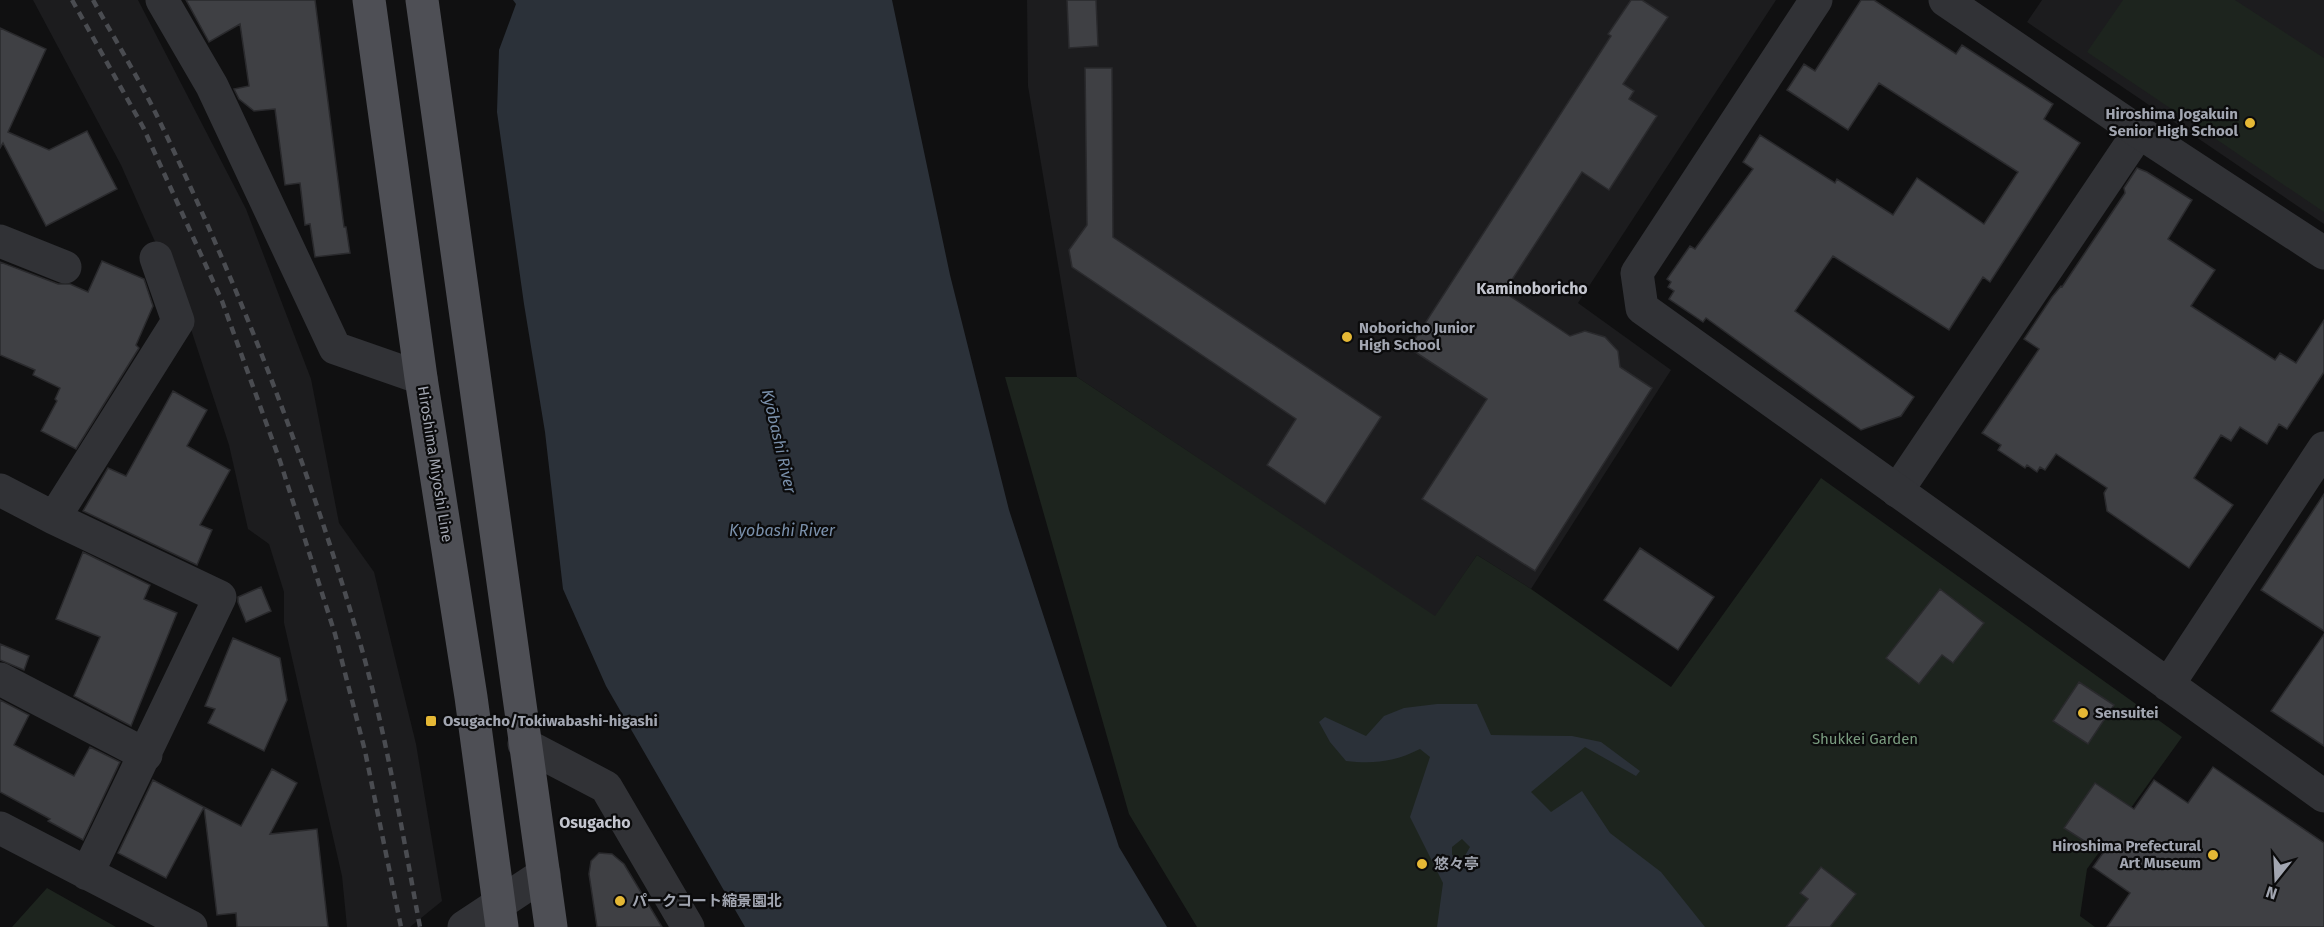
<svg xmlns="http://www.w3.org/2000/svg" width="2324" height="927" font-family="'Fira Sans','Noto Sans JP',sans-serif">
<rect width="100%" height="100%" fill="#101011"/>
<path fill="#1c1c1e" d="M33,0h105l108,209 65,170 28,144 35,49 42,172 26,157 -32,26h-63l-5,-51 -58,-253v-31l-15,-48 -21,-15 -19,-84 -46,-140 -62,-140z
M1027,0h749l-198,303 93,67 -140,219 -54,-34 -42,62 -358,-240 -49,-291z
M2042,0h282v224l-297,-202z"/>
<path fill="#1d241e" d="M2123,0h112l89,58v154l-237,-160z
M1005,377h72l358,239 42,-61 54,34 140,98 150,-209 361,259 -95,132 -7,47 15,11h-898l-68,-113z
M47,888l69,39h-104z"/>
<path fill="#2b3139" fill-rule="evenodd" d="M513,0h379l58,275 59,235 110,337 48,80h-422l-139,-241 -43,-97 -18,-157 -21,-128 -27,-192 2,-62 17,-46z
M1437,704h40l14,31 81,1 29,6 39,29 -4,5 -51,-29 -54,45 20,20 31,-21 28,42 51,39 44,55h-268l6,-44 -33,-66 20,-60 -10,-8c-26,13 -46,15 -74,12l-16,-19 -11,-20 6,-5 41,19 18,-20 20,-8zM1462,839l8,8 -7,12 -11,-4v-8z"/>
<path fill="#3f4044" stroke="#2a2a2d" stroke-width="1.5" d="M186,0h129l29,227h2l4,26 -35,4 -5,-33 -5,1 -5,-42 -15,2 -10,-76 -21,2 -15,-12 -5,-10 15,-3 -9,-62 -31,18z
M1067,0h29l2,46 -29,2z
M1631,0h11l26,17 -45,67 11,7 -5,8 28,17 -48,74 -27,-18 -78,120 66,44 15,-5 20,6 13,14 2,16 32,21 -117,183 -113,-72 65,-100 -78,-51 202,-312 -3,-2z
M1861,0h13l82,54 6,-9 91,59 -9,15 36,24 -90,139 -7,-5 -34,53 -116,-74 -38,55 119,86 -13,19 -40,14 -155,-112 -3,4 -34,-23 5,-8 -6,-4 3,-5 -4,-3 23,-33 5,3 58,-80 -10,-7 17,-27 75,48 2,-4 56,36 24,-37 67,46 34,-52 -139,-89 -31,47 -61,-40 17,-26 11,7z
M0,28l46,21 -38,83 41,18 38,-19 30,58 -71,37 -43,-83 -3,5z
M1085,68h27l1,169 268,180 -56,87 -58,-39 29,-46 -224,-152 -3,-17 18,-25z
M2137,168l10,4 45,28 -24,39 47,31 -24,36 84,54 5,-7 16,10 28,-43v52l-37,57 -8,-5 -12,20 -27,-17 -9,14 -10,-6 -27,43 39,27 -44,63 -82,-57 -3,-18 3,-5 -51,-34 -11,16 -5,-3 -3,5 -10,-7 -2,3 -27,-18 3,-5 -19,-12 57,-84 -15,-10 28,-42 9,-11 1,1 63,-94 -1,-5z
M102,261l42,18 9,27 -17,39 3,3 -63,101 -35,-18 16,-30 -2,-2 5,-11 -27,-13 2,-5 -35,-15v-93l58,22h12l18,8z
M173,391l34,19 -20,36 43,24 -30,55 12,5 -15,35 -114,-54 25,-43 18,8z
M2324,494v137l-63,-41z
M1640,548l74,49 -36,53 -74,-50z
M83,552l67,33 -6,14 33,14 -46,113 -57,-30 26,-59 -44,-18z
M261,587l10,24 -25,11 -8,-20v-5z
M1940,589l44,34 -31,40 -11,-8 -23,29 -33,-26z
M2324,634v112l-53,-35z
M233,638l47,20 7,42 -23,51 -56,-28 7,-14 -10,-3z
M0,644l29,12 -5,14 -24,-10z
M2079,682l35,23 -26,39 -35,-23z
M0,700l29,15 -15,30 60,31 16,-29 30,15 -37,78 -35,-19 2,-2 -50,-27z
M2213,767l111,76v84h-217l23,-34 -37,-26 10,-14 -39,-25 31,-45 39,26 20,-29 34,23z
M272,769l25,14 -27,51 47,-5 11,98h-91l-1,-14 -19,2 -13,-108 37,19z
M153,780l51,27 -38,71 -48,-25z
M599,853l13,1 12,10 38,63h-65l-8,-53 2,-13z
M1821,867l35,27 -26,33h-44l22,-28 -8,-6z"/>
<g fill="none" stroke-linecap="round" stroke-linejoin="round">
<path stroke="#313236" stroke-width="33" d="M162,0l50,86 123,262 86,30
M0,241l65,26
M0,490l54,28 166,79 -133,277
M1897,491l242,-359
M54,518l124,-197 -22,-63
M0,679l146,76
M524,744l82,43 82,140
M0,828l191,99
M464,927l80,-53"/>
<path stroke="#313236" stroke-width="33" d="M1816,0l-179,273 5,35 682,488
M1945,0l194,132 185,121
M2168,685l156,-237"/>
<path stroke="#4e4f55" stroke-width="33" d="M369,0l52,378 50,319 31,230
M422,0l129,927"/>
<path stroke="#4a4c51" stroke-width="4.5" stroke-dasharray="8 6" stroke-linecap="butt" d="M72,0l71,127 79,174 58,160 55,173 30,117 36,176
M93,0c22,40 47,80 67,122 78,162 144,331 195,504 30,98 46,200 65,301"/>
</g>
<g fill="#e5b835" stroke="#0b0b0c" stroke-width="2">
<circle cx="2250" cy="123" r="6"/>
<circle cx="1347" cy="337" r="6"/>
<circle cx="2083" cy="713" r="6"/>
<rect x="425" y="715" width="12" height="12" rx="3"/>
<circle cx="2213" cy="855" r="6"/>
<circle cx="1422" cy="864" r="6"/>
<circle cx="620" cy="901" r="6"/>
</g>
<g text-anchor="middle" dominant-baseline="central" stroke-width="4.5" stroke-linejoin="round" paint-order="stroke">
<g font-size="15" font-weight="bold" fill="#a2a6b1" stroke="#0b0b0c" text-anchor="start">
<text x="2238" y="114" text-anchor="end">Hiroshima Jogakuin<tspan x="2238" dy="17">Senior High School</tspan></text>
<text x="1359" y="328">Noboricho Junior<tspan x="1359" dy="17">High School</tspan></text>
<text x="2095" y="713">Sensuitei</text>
<text x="443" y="721">Osugacho/Tokiwabashi-higashi</text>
<text x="2201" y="846" text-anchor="end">Hiroshima Prefectural<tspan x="2201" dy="17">Art Museum</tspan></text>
<text x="1434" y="864">悠々亭</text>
<text x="632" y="901">パークコート縮景園北</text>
</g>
<g font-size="15" fill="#a2a6b1" stroke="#0b0b0c">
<text transform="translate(435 464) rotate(81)">Hiroshima Miyoshi Line</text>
</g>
<g font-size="15" fill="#7a9b7f" stroke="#0b0b0c">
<text x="1865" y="739">Shukkei Garden</text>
</g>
<g font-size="16" font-weight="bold" fill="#c3c5ce" stroke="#0b0b0c">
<text x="1532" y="288">Kaminoboricho</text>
<text x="595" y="822">Osugacho</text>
</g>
<g font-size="16" font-style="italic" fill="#7a90ab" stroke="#0b0b0c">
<text transform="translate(779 441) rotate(77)">Kyōbashi River</text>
<text x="782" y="530">Kyobashi River</text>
</g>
</g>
<g transform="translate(2276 879) rotate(198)" stroke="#0b0b0c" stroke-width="4.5" paint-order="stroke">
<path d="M0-4.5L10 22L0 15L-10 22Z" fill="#a2a6b1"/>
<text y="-9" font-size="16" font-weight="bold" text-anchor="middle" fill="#a2a6b1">N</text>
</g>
</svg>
